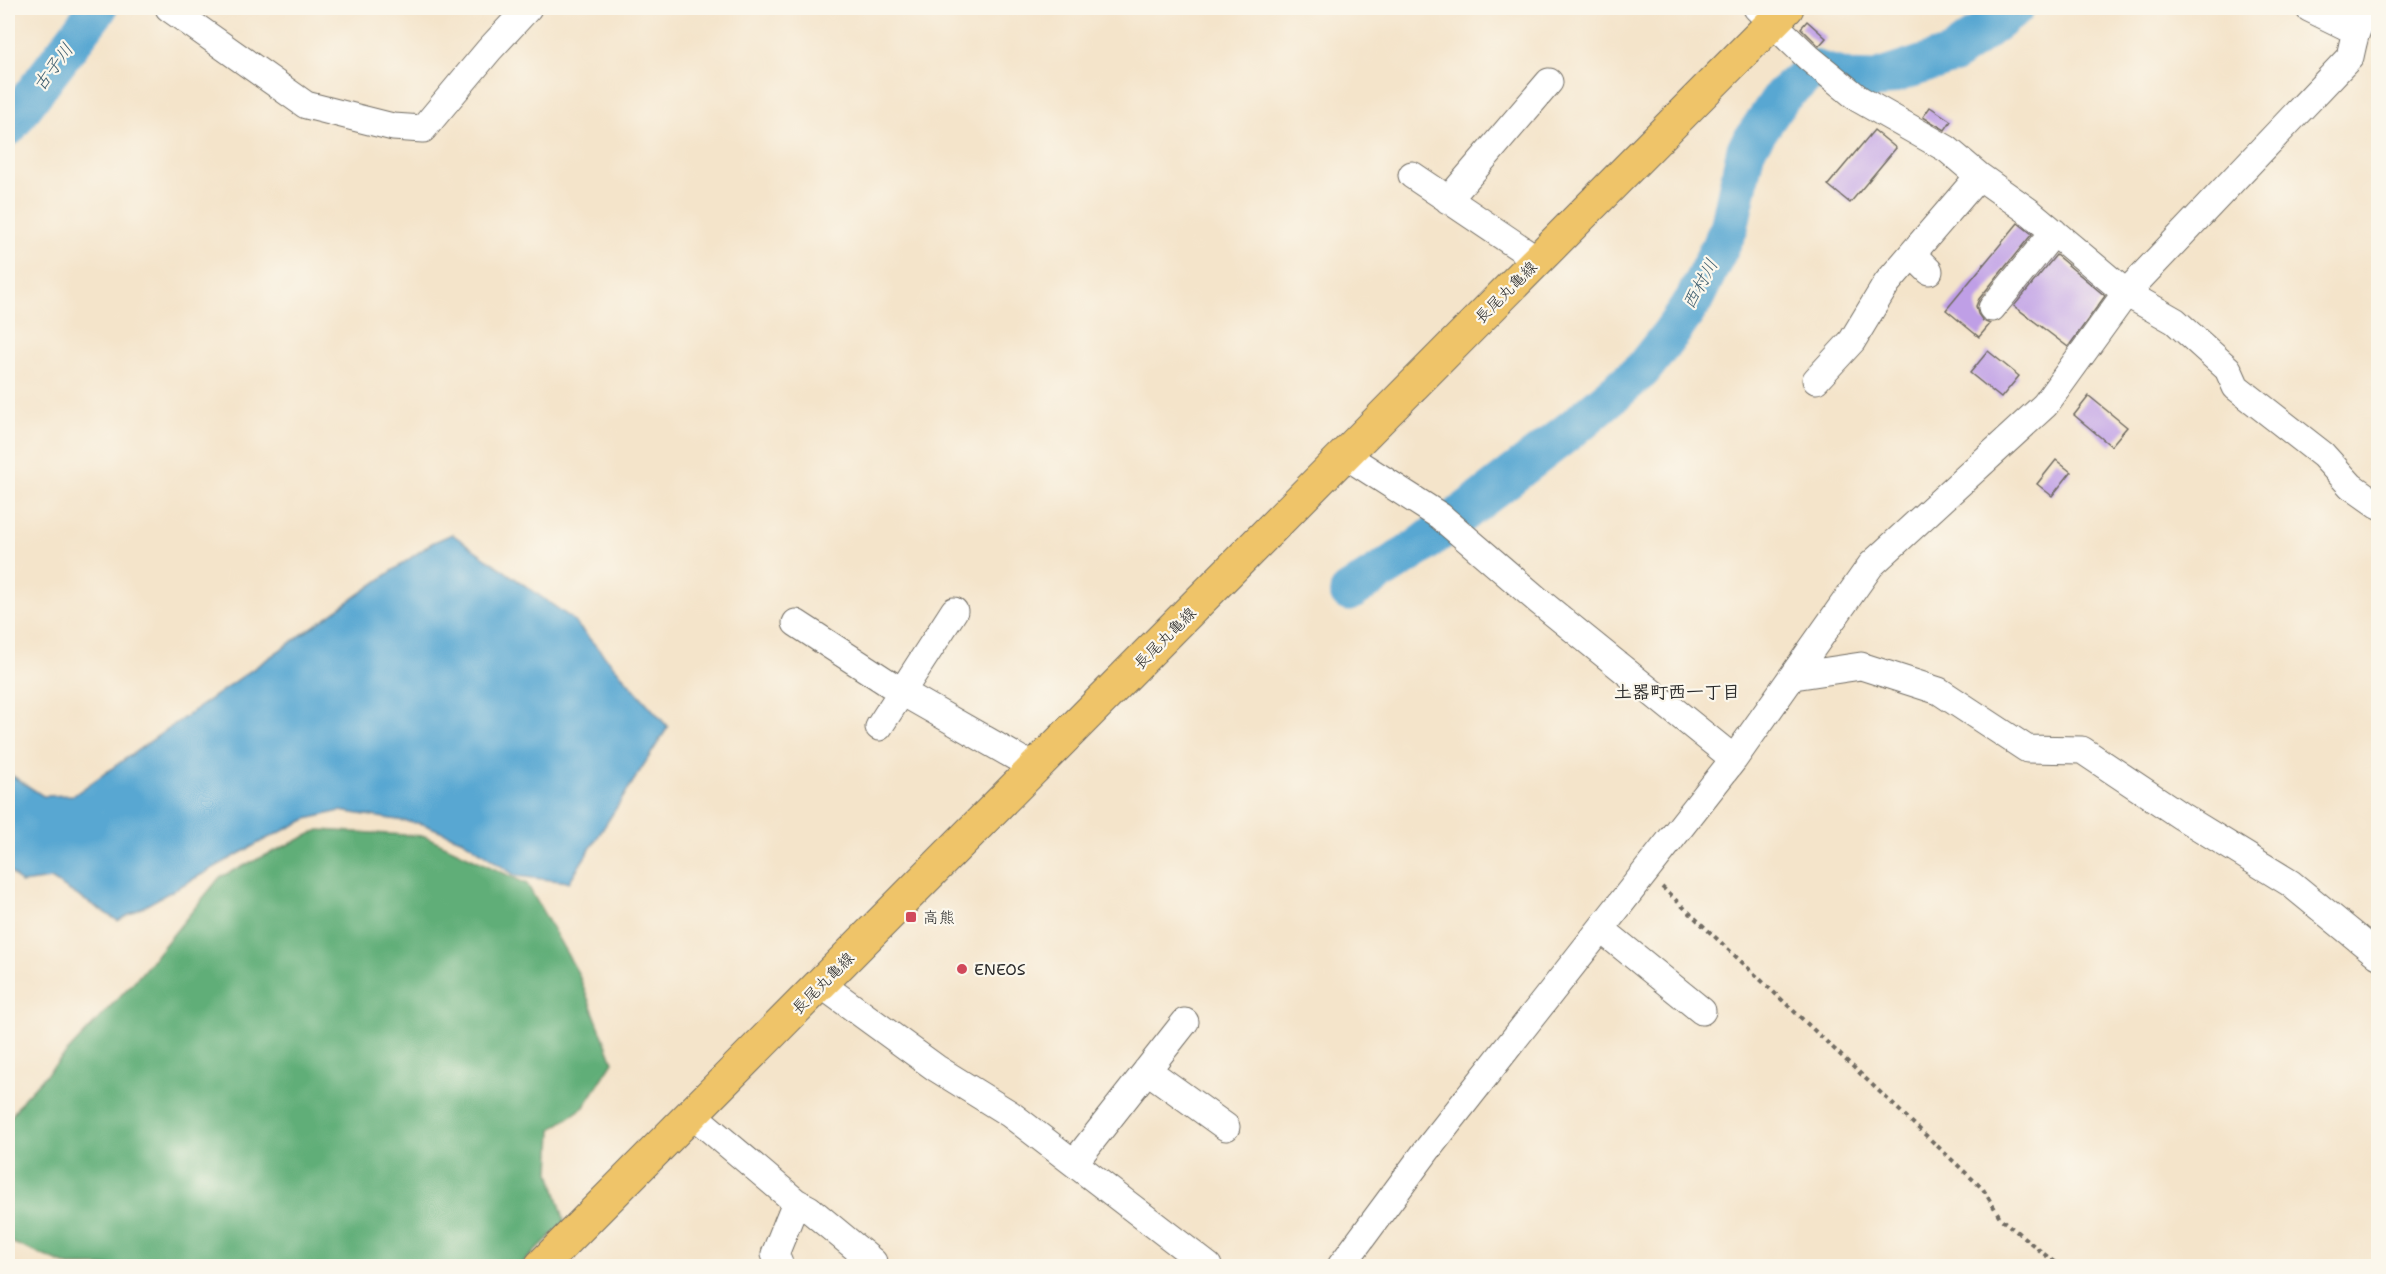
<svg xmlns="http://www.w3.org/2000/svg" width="2386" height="1274" font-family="'Shantell Sans','Klee One',sans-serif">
<rect width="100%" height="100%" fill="#fbf7ec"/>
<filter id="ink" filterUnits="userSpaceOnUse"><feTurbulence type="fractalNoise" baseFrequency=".0167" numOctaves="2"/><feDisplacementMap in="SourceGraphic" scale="12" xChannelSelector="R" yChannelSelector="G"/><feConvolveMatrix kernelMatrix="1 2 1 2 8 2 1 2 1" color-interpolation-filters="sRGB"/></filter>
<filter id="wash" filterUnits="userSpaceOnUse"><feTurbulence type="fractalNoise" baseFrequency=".008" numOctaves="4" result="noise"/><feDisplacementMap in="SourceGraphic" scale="24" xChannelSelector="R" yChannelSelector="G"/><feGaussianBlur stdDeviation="1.35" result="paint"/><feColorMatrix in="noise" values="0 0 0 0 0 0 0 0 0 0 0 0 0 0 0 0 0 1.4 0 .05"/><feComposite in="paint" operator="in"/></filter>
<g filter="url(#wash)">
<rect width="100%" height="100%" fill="#f4e4ca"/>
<path fill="#60ae78" stroke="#466c52" stroke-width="1.5" d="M319,830l106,6 102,48 51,89 35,89 -29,45 -32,22 -2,44 15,49 -45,44h-451l-61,-25v-120l16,-23 116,-123 80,-98z"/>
<path fill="#59a7d2" stroke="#42697e" stroke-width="1.5" d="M452,534l119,84 97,109 -99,155 -53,-6 -53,-36 -40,-16 -83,-13 -33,8 -45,22 -144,80 -67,-42 -30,4 -13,-14v-96l35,23 31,-1 358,-252z"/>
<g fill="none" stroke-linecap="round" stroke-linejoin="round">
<path stroke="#59a7d2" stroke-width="39" d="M8,127l90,-119
M1349,592l69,-44 26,-20 129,-100 69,-58 29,-37 23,-33 35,-72 17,-79 36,-53 31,-27 38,11 21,1 80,-26 63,-47"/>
</g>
<g id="blocks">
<path fill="#bf9fe6" d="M1807,21l19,17 -7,8 -18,-18z
M1930,107l21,14 -6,9 -22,-13z
M1874,130l22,18 -46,55 -22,-18z
M2018,223l14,11 -53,65 -3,7 2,8 5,7 7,3 -11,13 -33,-27z
M2056,255l49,41 -37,51 -54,-41z
M1988,351l31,25 -18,22 -31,-25z
M2089,396l38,31 -16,19 -37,-31z
M2056,460l15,12 -19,24 -15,-12z"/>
</g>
</g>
<g filter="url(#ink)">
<use href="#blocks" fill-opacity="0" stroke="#716c63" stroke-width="1.5"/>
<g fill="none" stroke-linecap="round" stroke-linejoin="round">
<defs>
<path id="minor" d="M169,8l137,97 87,22 30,2 66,-79 39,-42
M1757,8l52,50 50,41 88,50 32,27 52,37 95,80 49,28 53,48 8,18 87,68 28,31 27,19
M2309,8l47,23
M1412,175l126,85
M1448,200l101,-118
M1912,254l17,17
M1992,308l62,-76
M1816,380l36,-39 35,-58 92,-107
M1345,455l95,61 100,86 194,157
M796,623l106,69 133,76
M1794,676l67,-10 78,25 88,58 55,1 99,66 109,67 88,72
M879,727l75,-116
M1601,929l101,82
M822,985l114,83 74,46 198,152
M1147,1070l79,57
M692,1114l104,88 13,7 64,53
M1074,1163l111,-141
M780,1266l-5,-12 21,-52
M1341,1266l86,-116 307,-391 137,-194 174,-160 81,-112 224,-236c5,-23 6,-34 24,-49"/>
<path id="major" d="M541,1266l1246,-1258"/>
</defs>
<use href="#minor" stroke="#716c63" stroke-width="29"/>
<use href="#major" stroke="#716c63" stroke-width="35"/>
<path stroke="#716c63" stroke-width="4" stroke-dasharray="4.5 4.5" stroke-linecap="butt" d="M1662,887l321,302 18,30 58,47"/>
<use href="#minor" stroke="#fff" stroke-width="27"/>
<use href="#major" stroke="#efc469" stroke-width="33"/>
</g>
</g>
<g fill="#d1495b" stroke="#fbf7ec" stroke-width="2">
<rect x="905" y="911" width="12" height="12" rx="3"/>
<circle cx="962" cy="969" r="6"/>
</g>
<g text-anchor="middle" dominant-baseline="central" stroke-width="4.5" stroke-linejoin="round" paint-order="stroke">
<g font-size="16" fill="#2b2b2b" stroke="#fbf7ec">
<text transform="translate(1506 292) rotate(-45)">長尾丸亀線</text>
<text transform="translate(1165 638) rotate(-45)">長尾丸亀線</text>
<text transform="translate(823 983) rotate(-45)">長尾丸亀線</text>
</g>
<g font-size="16" fill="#2b2b2b" stroke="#fbf7ec" text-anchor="start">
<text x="923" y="917">高熊</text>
<text x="974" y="969">ENEOS</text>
</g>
<g font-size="18" font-style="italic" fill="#3d5d6e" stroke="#fbf7ec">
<text transform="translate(53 67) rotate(-53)">古子川</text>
<text transform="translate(1700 284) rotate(-61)">西村川</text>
</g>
<g font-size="18" font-weight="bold" fill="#2b2b2b" stroke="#fbf7ec">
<text x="1677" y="692">土器町西一丁目</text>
</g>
</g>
<rect width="2386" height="1274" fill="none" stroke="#fbf7ec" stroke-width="30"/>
</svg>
